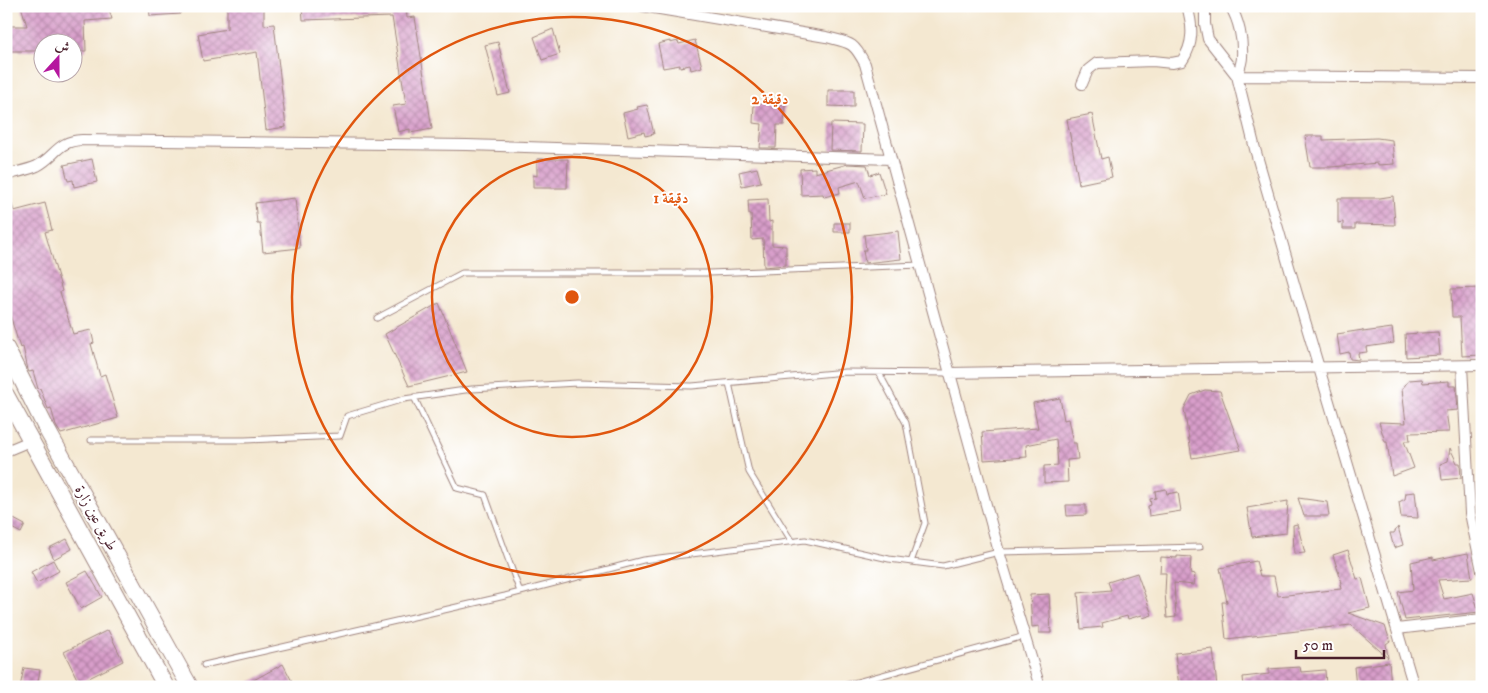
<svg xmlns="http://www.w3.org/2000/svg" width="1488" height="693" font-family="'IM FELL DW Pica',Amiri,serif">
<defs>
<pattern id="building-cross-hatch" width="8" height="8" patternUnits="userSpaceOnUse" patternTransform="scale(1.25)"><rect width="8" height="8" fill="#d89eca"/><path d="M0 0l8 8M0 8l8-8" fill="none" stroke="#b180a4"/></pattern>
</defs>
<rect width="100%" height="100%" fill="#fff"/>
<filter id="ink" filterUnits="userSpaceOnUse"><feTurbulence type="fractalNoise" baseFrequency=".02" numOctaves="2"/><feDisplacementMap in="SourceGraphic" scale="10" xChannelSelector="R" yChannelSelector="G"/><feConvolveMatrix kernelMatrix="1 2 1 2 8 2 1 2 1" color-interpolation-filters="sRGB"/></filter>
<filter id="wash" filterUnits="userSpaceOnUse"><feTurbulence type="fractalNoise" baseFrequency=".0096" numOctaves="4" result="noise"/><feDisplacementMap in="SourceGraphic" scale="20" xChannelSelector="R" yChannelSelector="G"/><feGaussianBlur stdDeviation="1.12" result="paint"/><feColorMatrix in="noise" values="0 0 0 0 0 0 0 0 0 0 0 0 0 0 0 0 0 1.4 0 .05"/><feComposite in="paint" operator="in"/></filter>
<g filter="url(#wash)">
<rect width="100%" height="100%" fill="#f4e8d1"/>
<g id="blocks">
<path fill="url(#building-cross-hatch)" d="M21,6h87l4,13 -27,2 1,30h-14v-9h-30v9h-36v-25h21z
M149,6h31v8l-30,2z
M227,6h37v19l10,-1 12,103 -20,3 -9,-78 -54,9 -5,-27 29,-5z
M302,6h104l1,12 8,-1 17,112 -22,4v-4l-12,3 -5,-26 13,-2 -14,-87 -89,3z
M553,29l7,25 -18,6 -8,-23z
M695,40l7,27 -11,3 -1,-5 -10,2v-2l-17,3 -5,-24 12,-3v2l8,-2 1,3z
M498,42l12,51 -12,3 -13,-51z
M828,90h26v17l-26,-1z
M754,103l31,2 -1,20h-7l-1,23h-16l2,-24 -9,-1z
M647,105l7,29 -9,2 -1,-4 -16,4 -5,-23 15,-4 -1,-2z
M1092,114l9,45 7,-2 4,20 -33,7 -12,-65z
M831,123l32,1 -1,27 -32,-1z
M1305,136h18v4l54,-2 15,2 2,24 -16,1v-2l-47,4h-21z
M92,159l5,23 -23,5 -1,-7 -5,1 -4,-16z
M537,159h31l-1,29h-34v-13l4,1z
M848,164l19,1 3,10 9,-3 7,22 -21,4 -6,-17 -20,6 1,6 -16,4 -1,-3 -22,1 -1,-26 15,-1v5z
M757,168l4,14 -19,4 -3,-14z
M6,195h3l5,16 31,-8 7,27 -7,2 17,59 -2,1 13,42 18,-4 3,13 -3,1 9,32 5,-2 13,44 -57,16 -5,-8 -5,-18 -3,1 -8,-21 -2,1 -5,-18 -4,1 -1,-2 -5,-23 -3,1 -12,-40h-2z
M1393,196l2,29 -40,-1v5h-12v-7l-5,1v-25h42z
M295,198l5,50 -37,4 -3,-29h-3l-2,-20z
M768,199l1,23 3,-1v24l14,1v19l-22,2 -1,-28 -11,1 -1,-26h-2l-1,-14z
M834,223h16v9h-16z
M898,231l3,28 -36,4 -2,-13h3l-2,-15z
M1482,288v67l-20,1 -2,-39h-8l-1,-28z
M439,303l28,69 -58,14 -24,-52z
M1392,328l2,15 -28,4 1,5 -9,1 1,7 -9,-1 -1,-7 -9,2 -3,-20 26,-4v2z
M1438,332l2,23 -34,2 -1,-23z
M1422,379l1,4 26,-2v5h7l2,24 -12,1 3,21 -40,1 1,8h-6l10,27 -22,8 -5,-34h-2l-6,-20 27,1 -4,-34 7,-9z
M1205,390l15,1 21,59 -49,8 -8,-49 7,-14z
M1060,398l4,22 4,-1 5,24h3l2,16 -11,1 1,22 -24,1v-17l14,-1 -2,-26 -30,6 1,12 -43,3 -2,-28 56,-4 -5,-25z
M1450,448l7,15h3l1,15 -19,2 -2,-16 8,-3z
M1166,489l1,5 11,-2 3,19 -32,5 -1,-10 3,-1 -1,-6 6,-1 -1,-7z
M1415,492l3,26 -17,-1 -2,-15 6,-3 1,-6z
M1298,498l29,4 2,14h-25z
M1288,501l-2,32 -34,4 -5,-29z
M1066,505h20v10l-19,1z
M10,517l15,8 -4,8 -15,-8z
M1297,524l8,29 -11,1 -1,-29z
M1398,527l5,18 -9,3 -4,-15h4z
M67,539l5,10 -18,10 -5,-11z
M1348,550l9,29 5,-1 8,30 -22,5 37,13 5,15 -4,3 2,14 -37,-33 -125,14 -4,-37h5l-7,-34 36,-7 4,15h14l4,20 63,-7 -1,-5 2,-1 -9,-28z
M1468,553l4,25 -34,2 6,19 29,-6 6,19 -74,8 -7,-28 15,-2 -2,-28 22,-5v3z
M1177,556l14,1 -1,16 5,1 -1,11 -20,-2 2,34 -9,1 -2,-25 1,-20h-6l1,-16 16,1z
M53,560l6,11 -22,12 -6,-11z
M87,571l15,26 -21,12 -15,-27z
M1137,573l15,42 -9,3 -1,-3 -14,4 -1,-3 -25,7 1,4 -22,2 -3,-36 33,-3 -3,-8z
M1049,594l2,39h-12v-7l-7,1 -2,-32z
M108,630l15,31 -44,22 -15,-31z
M1213,649l4,38h-38l-4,-34z
M1389,662l2,23 -35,2 -2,-20z
M283,664l12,23h-54z
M1300,667l1,5 24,-2 1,17h-82l-1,-10 26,-3v-5z
M24,668l16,2 -3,17h-17z"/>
</g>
</g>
<g filter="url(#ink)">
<use href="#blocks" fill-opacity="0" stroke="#9f847e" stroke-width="1"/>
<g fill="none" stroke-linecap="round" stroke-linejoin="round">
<defs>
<path id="lane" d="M377,318l85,-45h247l212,-8
M879,373l27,50 19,100 -14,39
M729,383l20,89 43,70
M414,397l43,91 28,7 35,97
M91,440h154l95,-4 7,-20 57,-17 68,-10 105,-6 115,3 153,-14 104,1
M204,665l301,-69 138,-36 162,-20 84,19 54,7 56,-14 201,-5
M839,687l186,-51"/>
<path id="street" d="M642,6l184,31c24,6 27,4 39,27l134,488 41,135
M1205,6v18l3,15 29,37 18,73 42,145 117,393
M1230,6c9,14 13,34 12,51 0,6 -3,13 -5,19
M1237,76l245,2
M1082,84l6,-14 9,-7 56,-2 19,2 10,-2c12,-17 11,-35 5,-55
M6,175c10,-3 22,-5 31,-9 19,-10 20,-25 45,-26l385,5 424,14
M1462,366l8,147 12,58
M949,373l533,-8
M6,451l24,-10
M1397,629l85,-10"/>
<path id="primary" d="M6,348l40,80 144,259
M6,395l160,292"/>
</defs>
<use href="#lane" stroke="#9f847e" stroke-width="7"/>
<use href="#street" stroke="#9f847e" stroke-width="12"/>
<use href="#primary" stroke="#9f847e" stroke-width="18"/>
<use href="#lane" stroke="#fff" stroke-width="5"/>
<use href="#street" stroke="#fff" stroke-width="10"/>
<use href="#primary" stroke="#fff" stroke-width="16"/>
</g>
</g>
<g fill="none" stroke="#e0560e" stroke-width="2.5">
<circle cx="572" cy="297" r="140"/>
<circle cx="572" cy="297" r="280"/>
</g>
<g text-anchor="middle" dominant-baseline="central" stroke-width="4" stroke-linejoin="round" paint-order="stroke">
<g font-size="15" fill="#4a1f2b" stroke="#fff">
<text transform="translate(96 518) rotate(61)">طريق عين زارة</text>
</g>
</g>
<circle cx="572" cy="297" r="8" fill="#e0560e" stroke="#fff" stroke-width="2.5"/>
<g font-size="15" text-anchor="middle" font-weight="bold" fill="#e0560e" stroke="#fff" stroke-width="4" stroke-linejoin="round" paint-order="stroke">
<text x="770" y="104">2 دقيقة</text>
<text x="671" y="203">1 دقيقة</text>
</g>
<rect width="1488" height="693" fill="none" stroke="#fff" stroke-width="25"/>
<g transform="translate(58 58) rotate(21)"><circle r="24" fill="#ffffff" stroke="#b7a5aa"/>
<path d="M0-4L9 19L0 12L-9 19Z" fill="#b5179e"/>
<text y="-8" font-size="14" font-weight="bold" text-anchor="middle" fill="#4a1f2b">ش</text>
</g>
<path d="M1296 650v8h88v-8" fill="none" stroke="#4a1f2b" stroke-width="2.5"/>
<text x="1303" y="650" font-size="15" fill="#4a1f2b" stroke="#ffffff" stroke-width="4" paint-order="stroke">50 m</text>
</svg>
